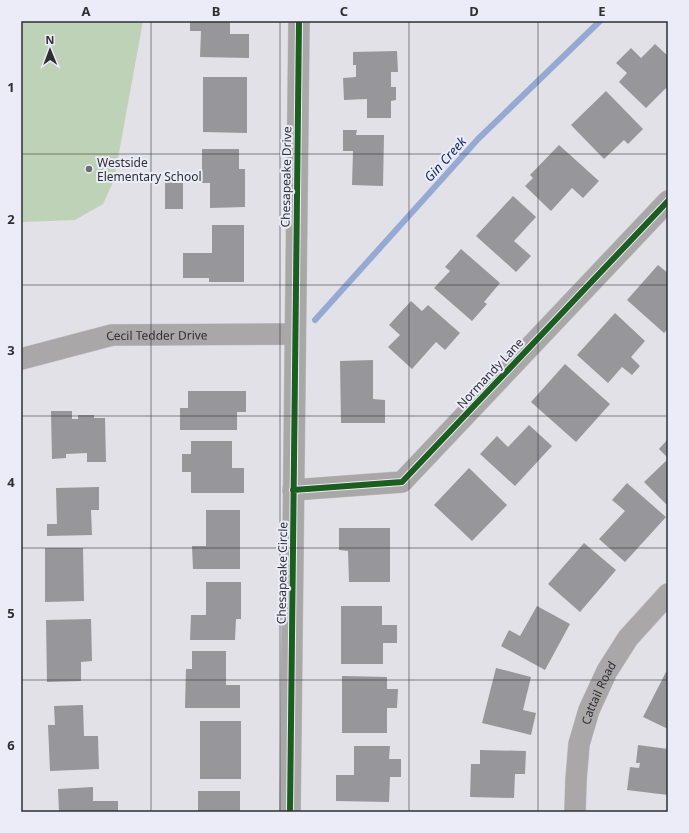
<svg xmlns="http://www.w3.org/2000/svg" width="689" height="833" font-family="'Noto Sans',sans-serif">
<rect width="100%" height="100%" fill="#e1e1e7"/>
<path fill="#bdd2b7" d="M21,21h122l-29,159 -11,24 -28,16 -54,2z"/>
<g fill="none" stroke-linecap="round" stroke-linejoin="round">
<path stroke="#95a9d2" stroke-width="6" d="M315,320l163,-181 122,-118"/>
</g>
<path fill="#96969b" d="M190,21h40v13h19v24l-49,-1 1,-26h-11z
M655,44l13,12v34l-2,-2 -20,20 -27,-26 8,-9 -11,-10 15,-15 10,10z
M397,51l1,21h-7v15h5v13l-5,1v17h-24v-19l-23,1 -1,-22 13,-1v-12h-3v-13z
M203,77h44v56l-44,-1z
M606,91l37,38 -15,15 -4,-4 -20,19 -33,-34z
M343,130h14l-1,5h28l-1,51 -31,-1 1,-34h-10z
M559,145l40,36 -16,17 -11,-10 -21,23 -26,-25 8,-8 -3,-3z
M202,149h37v20h6v38l-35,1v-25h-8z
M165,182l18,1v26h-18z
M513,196l23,21 -22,24 17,15 -15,16 -40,-36z
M212,225h32v57h-35v-4h-26v-25h29z
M461,249l39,34 -16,19 3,2 -15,17 -38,-33 16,-17 -5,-4z
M658,265l10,8v56l-4,4 -37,-33z
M411,301l11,10 6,-6 32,28 -15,17 -9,-8 -24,27 -24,-22 12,-12 -11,-10z
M615,313l30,28 -14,16 9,9 -8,9 -10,-8 -14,16 -31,-28z
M373,360v39l12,1v23h-44l-1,-62z
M565,364l45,40 -34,38 -45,-40z
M188,391h58v21h-9v18h-57v-22h8z
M51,411h21v8h6v-4h16v3h11l1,44h-19v-9l-21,1v4l-14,1z
M529,425l23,21 -37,40 -35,-32 17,-18 11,11z
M668,439v19l-9,-9z
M191,441h41v27h12v25h-53v-21h-9v-18h9z
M668,459v47l-24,-24z
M469,468l38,37 -35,36 -38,-36z
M627,483l39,34 -41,45 -26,-23 26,-28 -13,-11z
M99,487v23h-8l1,25 -45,1v-12h10l-1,-36z
M206,510h34v59h-47l-1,-23h14z
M339,528h51v54h-41l-1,-31 -9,-1z
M584,543l32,27 -36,42 -32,-28z
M45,548h38l1,53 -39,1z
M206,582h35v37h-5l-1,21h-45l1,-25h15z
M341,606h41v19h15v18h-14v21h-42z
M537,606l33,18 -25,46 -44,-24 8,-16 11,6z
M91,619l1,42 -11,1v19l-34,1 -1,-62z
M192,651h34v34h14v23h-55l1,-39h6z
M496,668l35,9 -8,33 13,3 -5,22 -49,-12z
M666,672l2,2v55l-25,-12z
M342,676l45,1v12h11l-1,19h-10v25h-45z
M83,705l1,31h14l1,33 -49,2 -2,-46h7l-1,-19z
M200,721h41v58h-41z
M638,745l30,4v46l-41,-5 3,-23 9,1 1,-5h-4z
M354,746h36l-1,13h12v18h-11l-1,25 -53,-1v-26h18z
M480,750l46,1 -1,23h-10l-1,24 -44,-1 1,-33h9z
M93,787v14h25v11h-59l-1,-23z
M198,791h42v21h-42z"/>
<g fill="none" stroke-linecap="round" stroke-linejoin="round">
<defs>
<g id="minor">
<path id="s1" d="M21,359l91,-24 183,-1"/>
<path d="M293,490l109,-8 266,-281"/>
<path d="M290,812l9,-791"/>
<path id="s2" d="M575,812l1,-32 3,-36 10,-34 18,-39 21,-33 40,-44"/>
</g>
</defs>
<use href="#minor" stroke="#bebec2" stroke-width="22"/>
<use href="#minor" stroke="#a9a7a8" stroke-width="21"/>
<defs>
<path id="cycleway" d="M293,490l109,-8 266,-281
M290,812l9,-791"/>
</defs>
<use href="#cycleway" stroke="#ebecf7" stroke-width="8"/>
<use href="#cycleway" stroke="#1b5e20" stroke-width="6"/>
</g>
<path fill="none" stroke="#2e2f33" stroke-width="1" stroke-opacity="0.55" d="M151,21v791M280,21v791M409,21v791M538,21v791M21,154h647M21,285h647M21,416h647M21,548h647M21,680h647"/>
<circle fill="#6d6d72" stroke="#ebecf7" stroke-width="1.5" cx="89" cy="169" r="4"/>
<g text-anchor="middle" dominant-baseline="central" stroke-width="4" stroke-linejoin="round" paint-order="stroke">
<g font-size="12" fill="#2e2f33" stroke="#ebecf7" text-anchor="start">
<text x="97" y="162">Westside<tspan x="97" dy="14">Elementary School</tspan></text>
</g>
<g font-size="12" fill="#2e2f33" stroke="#ebecf7">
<text transform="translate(286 177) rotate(-89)">Chesapeake Drive</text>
<text stroke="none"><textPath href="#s1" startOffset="139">Cecil Tedder Drive</textPath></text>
<text transform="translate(490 373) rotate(-47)">Normandy Lane</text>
<text transform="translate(282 573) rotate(-89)">Chesapeake Circle</text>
<text stroke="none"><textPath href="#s2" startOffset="123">Cattail Road</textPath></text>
</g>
<g font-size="13" font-style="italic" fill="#0f2b6d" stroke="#ebecf7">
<text transform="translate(445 159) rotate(-48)">Gin Creek</text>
</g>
</g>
<rect width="689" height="833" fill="none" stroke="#ebecf7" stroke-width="44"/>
<g transform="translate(50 50) rotate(359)" stroke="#ebecf7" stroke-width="3" paint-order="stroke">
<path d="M0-3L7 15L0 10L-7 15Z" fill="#2e2f33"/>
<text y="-6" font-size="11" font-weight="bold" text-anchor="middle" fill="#2e2f33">N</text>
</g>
<rect x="22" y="22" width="645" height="789" fill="none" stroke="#2e2f33" stroke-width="1.5"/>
<g font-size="13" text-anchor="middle" font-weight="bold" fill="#2e2f33">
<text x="86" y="16">A</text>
<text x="216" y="16">B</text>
<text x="344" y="16">C</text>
<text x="474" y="16">D</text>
<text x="602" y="16">E</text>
<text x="11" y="92">1</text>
<text x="11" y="224">2</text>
<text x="11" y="355">3</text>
<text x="11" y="487">4</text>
<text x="11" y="618">5</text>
<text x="11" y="750">6</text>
</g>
</svg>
